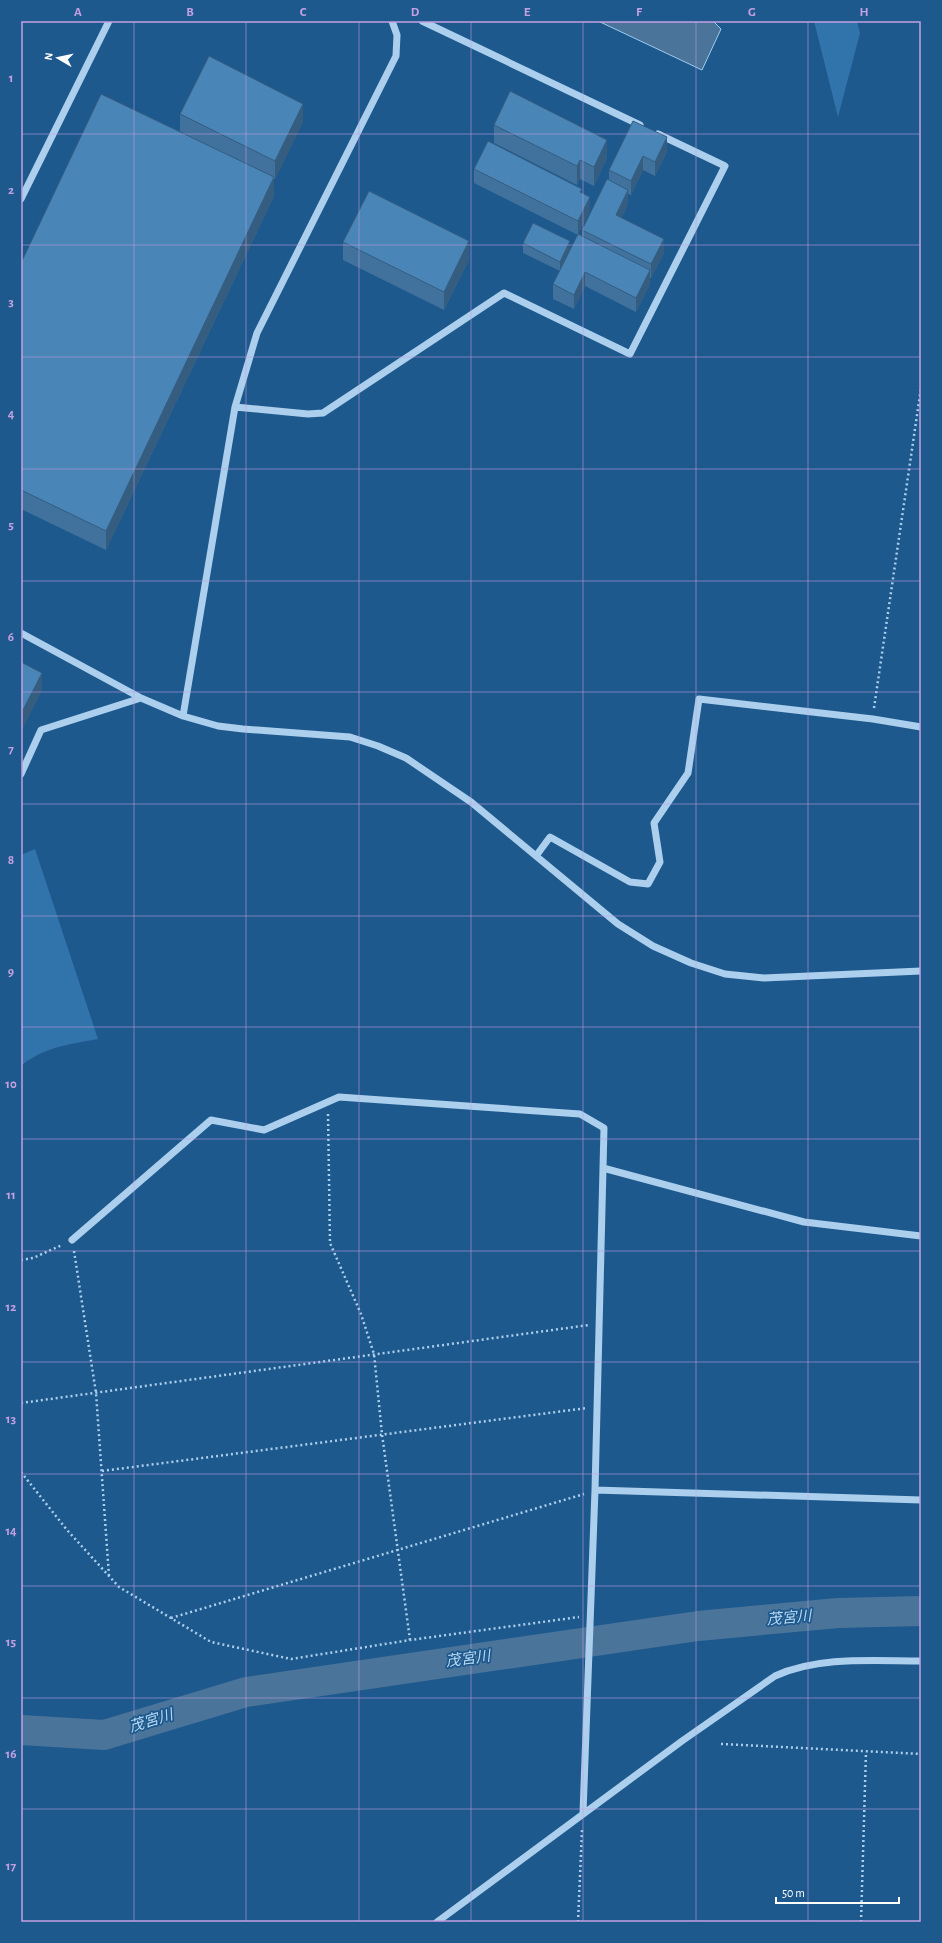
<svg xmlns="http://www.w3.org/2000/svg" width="942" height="1943" font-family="'Alegreya Sans','Noto Sans JP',sans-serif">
<rect width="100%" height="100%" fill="#1e598e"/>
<path fill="#3173ab" d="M814,21h43l3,12 -22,84z
M35,849l63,190c-27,5 -55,8 -77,27v-211z"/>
<path fill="#4a749a" stroke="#9fcbee" d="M598,21h115l8,8 -19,41z"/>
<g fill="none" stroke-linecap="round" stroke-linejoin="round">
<path stroke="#4a749a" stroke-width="30" d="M21,1730l83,5 142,-43 452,-66 140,-13 83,-2"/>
<path stroke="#abcfed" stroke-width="2.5" stroke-dasharray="2 3" stroke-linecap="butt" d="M874,708l47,-320
M328,1114l2,129 31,71 13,40 8,80 28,206
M74,1251l22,142 13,183
M21,1260l12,-2 29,-13
M21,1403l568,-78
M102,1471l485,-63
M21,1472l46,58 52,57 92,55 80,17 119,-19 169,-23
M171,1618l413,-124
M721,1744l200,10
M578,1922l4,-92
M861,1922l5,-170"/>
<path stroke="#abcfed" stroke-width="7" d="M422,21l218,104
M21,199l88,-178
M235,407l73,7 15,-1 181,-120 126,61 95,-188 -67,-32
M21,633l120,65 42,18 35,10 25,3 107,8 28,9 28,12 65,44 147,122 35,22 38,17 34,11 39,4 157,-7
M183,716l52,-309 22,-74 139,-277 1,-21 -5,-14
M21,774l20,-44 100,-32
M536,856l14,-19 80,45 18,2 12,-22 -6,-39 34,-50 11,-74 174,20 48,8
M603,1168l201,54 117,14
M72,1240l139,-120 53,10 75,-33 241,17 24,14 -9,362 -12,323
M595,1490l326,10
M437,1922l245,-181 93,-65c44,-20 98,-15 146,-15"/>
</g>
<path fill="#40729d" d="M180,114l123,8 -29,58v16l-168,354 -85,-41v-246l159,-131z
M633,121l34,31 -12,24 -12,-6 -12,25 -3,-1v10l-7,14 43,35 -13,25h-1v6l-14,28 -51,-26 -11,23 -21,-10v-15l7,-13 -37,-18v-10l47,7 8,-15 -104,-52v-14l108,24 8,18 -12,23 4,1v-5l27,-50v-10z
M494,125l113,33 -13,28 -14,-7 -3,6 -83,-42z
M343,242l126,18 -25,50 -101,-50z"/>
<path fill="#345d80" d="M303,104v18l-28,58v-19z
M667,137v15l-12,24v-14z
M607,140v18l-13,28v-19z
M643,156v14l-12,25v-14z
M580,160v19l-3,6v-19z
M274,177v19l-168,354v-19z
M628,190v14l-12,26v-15z
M590,197v14l-12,24v-14z
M664,239v14l-13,25v-14z
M469,241v19l-25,50v-18z
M570,241v10l-10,20v-9z
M650,270v14l-14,28v-14z
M585,272v14l-11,23v-14z
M42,673v18l-21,41v-18z"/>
<path fill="#4a85b7" stroke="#345d80" d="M209,56l94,48 -28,57 -95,-47z
M510,91l97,49 -13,27 -14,-7 -3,6 -83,-41z
M101,94l173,83 -168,354 -85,-41v-227z
M633,121l34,16 -12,25 -12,-6 -12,25 -22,-11z
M488,141l94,48 -2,3 10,5 -12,24 -104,-52z
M607,179l21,11 -12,25 48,24 -13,25 -69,-34z
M369,191l100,50 -25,51 -101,-50z
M533,223l37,18 -10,21 -37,-19z
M578,234l72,36 -14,28 -51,-26 -11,23 -21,-11z
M21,662l21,11 -21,41z"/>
<path fill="none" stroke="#c4a0e2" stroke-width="1" stroke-opacity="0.55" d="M134,21v1901M246,21v1901M359,21v1901M471,21v1901M583,21v1901M696,21v1901M808,21v1901M21,134h900M21,245h900M21,357h900M21,469h900M21,581h900M21,692h900M21,804h900M21,916h900M21,1027h900M21,1139h900M21,1251h900M21,1362h900M21,1474h900M21,1586h900M21,1698h900M21,1809h900"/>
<g text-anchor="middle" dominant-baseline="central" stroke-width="3.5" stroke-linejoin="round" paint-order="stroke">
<g font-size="15" font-style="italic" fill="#b7d9f4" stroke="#1e598e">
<text transform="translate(789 1618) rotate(-5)">茂宮川</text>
<text transform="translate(468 1659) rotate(-8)">茂宮川</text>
<text transform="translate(151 1721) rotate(-17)">茂宮川</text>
</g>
</g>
<rect width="942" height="1943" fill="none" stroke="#1e598e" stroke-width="44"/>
<g transform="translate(58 58) rotate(279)" stroke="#1e598e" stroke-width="3" paint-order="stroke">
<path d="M0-3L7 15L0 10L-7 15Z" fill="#ffffff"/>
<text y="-6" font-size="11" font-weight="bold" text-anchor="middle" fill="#ffffff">N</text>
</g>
<path d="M776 1897v6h123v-6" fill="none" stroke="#ffffff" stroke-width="2"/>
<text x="782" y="1897" font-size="12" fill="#ffffff" stroke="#1e598e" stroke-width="3" paint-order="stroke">50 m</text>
<rect x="22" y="22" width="898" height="1899" fill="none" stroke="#c4a0e2" stroke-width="1.5"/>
<g font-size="13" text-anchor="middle" font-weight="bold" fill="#c4a0e2">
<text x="78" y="16">A</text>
<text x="190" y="16">B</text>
<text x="303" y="16">C</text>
<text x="415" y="16">D</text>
<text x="527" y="16">E</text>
<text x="639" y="16">F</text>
<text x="752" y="16">G</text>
<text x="864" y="16">H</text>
<text x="11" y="82">1</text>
<text x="11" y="194">2</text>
<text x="11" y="306">3</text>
<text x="11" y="418">4</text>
<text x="11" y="529">5</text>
<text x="11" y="641">6</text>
<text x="11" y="753">7</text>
<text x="11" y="864">8</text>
<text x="11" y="976">9</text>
<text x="11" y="1088">10</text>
<text x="11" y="1199">11</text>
<text x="11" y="1311">12</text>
<text x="11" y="1423">13</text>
<text x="11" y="1535">14</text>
<text x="11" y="1646">15</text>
<text x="11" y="1758">16</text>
<text x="11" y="1870">17</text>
</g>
</svg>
